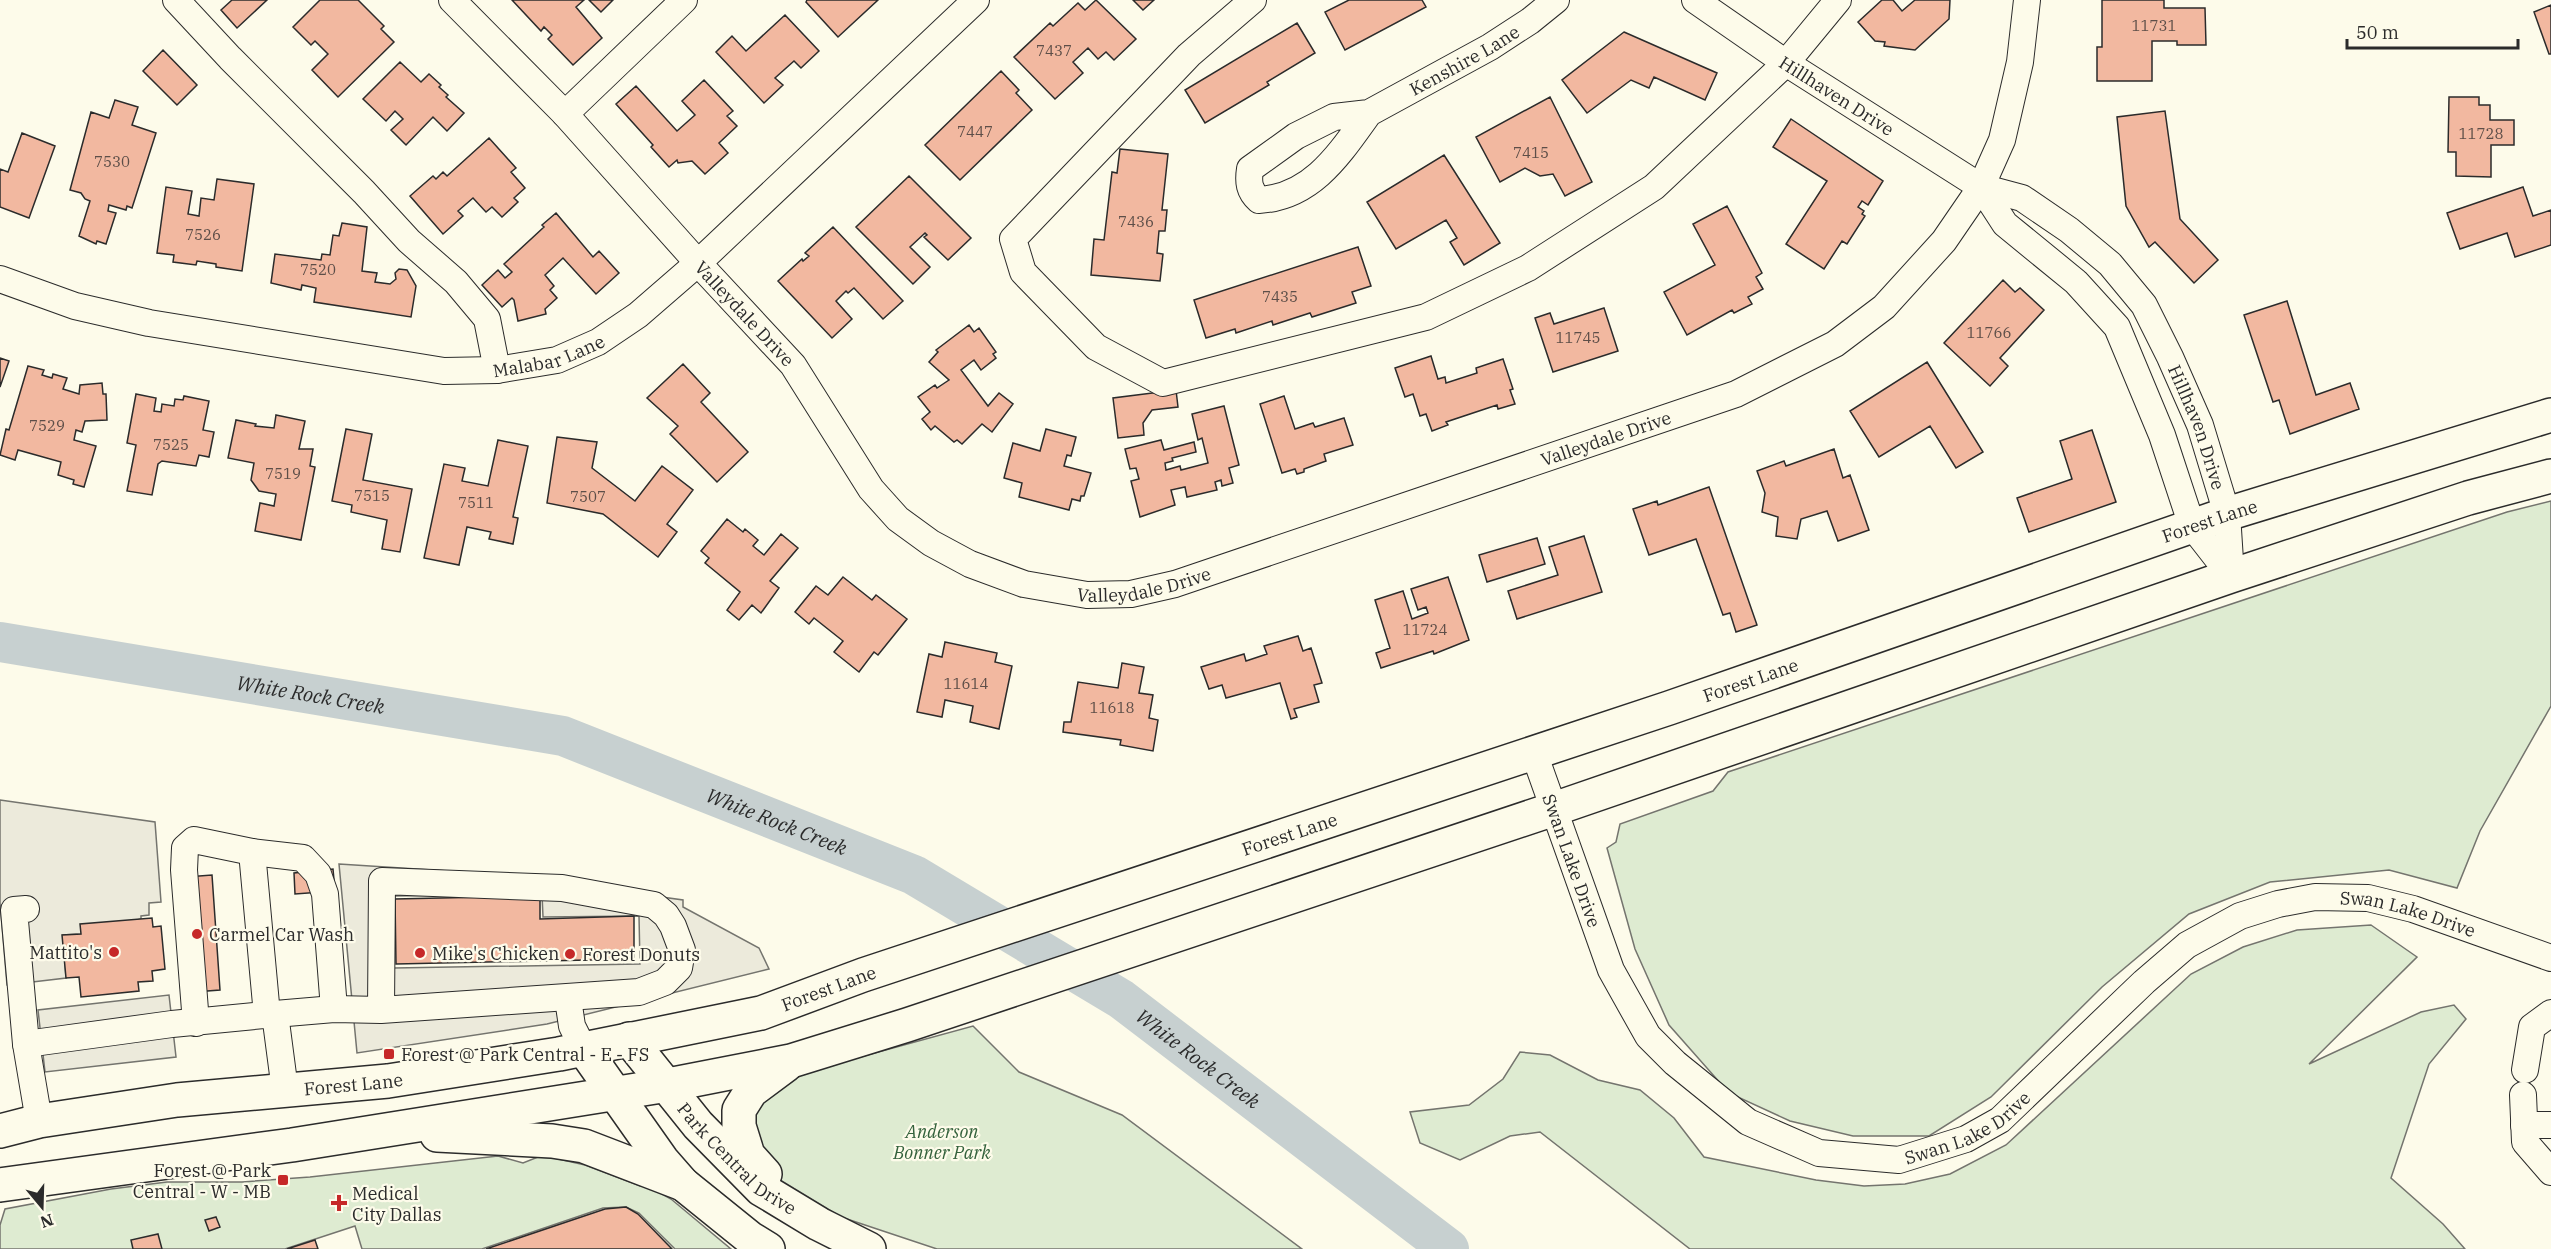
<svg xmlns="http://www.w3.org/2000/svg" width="2551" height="1249" font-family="'IBM Plex Serif',serif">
<rect width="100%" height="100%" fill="#fdfbea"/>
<path fill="#deebd1" stroke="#74746e" stroke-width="1.5" d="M2551,501v205l-71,125 -23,57 -68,-18 -119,12 -81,32 -87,73 -111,110 -62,39h-76l-63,-15 -61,-28 -60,-68 -34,-76 -28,-101 9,-6 4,-18 93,-33 15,-19 779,-260z
M2371,925l46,32 -108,107 112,-52 33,-7 12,14 -37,45 -38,114 52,46 22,25h-775l-150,-117 -30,4 -50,24 -40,-17 -10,-31 59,-7 34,-26 17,-27 30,3 48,25 42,10 34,28 30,39 112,23 48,6 41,-2 45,-10 56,-29 185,-171 52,-27 54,-17z
M973,1026l46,46 103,43 180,134h-365l-96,-32 -61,-37 -18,-15 -10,-58 46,-33z
M498,1156l25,7 15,-6 16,1 31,7 55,21 4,-2 27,15 60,50h-56l-36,-36 -13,-6 -23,1 -121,41h-120l-7,-23 -70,23h-285v-24l5,-16 106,-20 56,-7h75l68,-5z"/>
<path fill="#eceadb" stroke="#74746e" stroke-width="1.5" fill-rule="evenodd" d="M0,800l155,22 6,80 -12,1v12l-8,1v3l-60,15 -18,1 3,43 -59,7 -7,-82z
M339,864l156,10 188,26v7l76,41 10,21 -222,55 -190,29zM542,894l1,23 96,-1 1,48 -246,4v-72z
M169,995l7,62 -131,15 -7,-62z"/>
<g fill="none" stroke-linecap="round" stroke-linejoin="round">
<path stroke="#c7d0d0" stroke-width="40" id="s1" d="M0,642l563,94 351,139 207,124 328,250"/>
</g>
<path fill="#f2b8a0" stroke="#2b2b2b" stroke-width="1.5" d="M232,0h35l-30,28 -16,-18z
M320,0h38l26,26 -3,3 13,13 -56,55 -26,-27 16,-16 -13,-13 -4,4 -18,-18z
M512,0h72l-8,7 26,31 -29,27 -25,-26 4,-4 -8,-8 -3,4z
M589,0h24l-12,12z
M807,0h71l-40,37 -32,-35z
M1096,0l40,39 -22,21 -8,-8 -8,7 -10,-11 -15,14 10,11 -28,26 -41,-42 36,-34 3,3 25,-23 7,7z
M1133,0h21l-11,10z
M1349,0h73l4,7 -81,43 -20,-38z
M1882,0h11l9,11 13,-11h35l-1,19 -34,31 -31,-4 1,-4 -10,-1 -17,-19z
M2102,0h62v8h41l1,37h-29v-4h-25v40h-55v-34h5z
M2551,5v49h-2l-15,-42z
M785,15l34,36 -18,17 -7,-7 -19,17 8,7 -19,18 -48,-51 16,-16 14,15z
M1297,23l18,30 -48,29 2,3 -64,38 -20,-33z
M1624,32l93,41 -12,27 -51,-23 -5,11 -18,-8 -44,33 -25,-33z
M163,50l34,35 -20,20 -34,-34z
M400,62l21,20 8,-8 12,11 -2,2 9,8 -2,2 18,16 -17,18 -14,-14 -27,28 -15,-15 12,-11 -8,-8 -9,10 -23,-22z
M1001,71l18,19 -3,3 16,17 -72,70 -35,-35z
M704,80l29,31 -6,5 10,10 -18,17 9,10 -23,21 -13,-13 -14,2 -1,-3 -8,7 -18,-20 2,-2 -37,-41 20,-18 41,45 18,-16 -13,-14z
M1550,97l42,85 -27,14 -12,-22 -13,2 -15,-8 -25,14 -24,-45z
M2449,97h30v8h11v15h24v25h-23v32l-35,-1v-24h-8z
M115,100l23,7 -6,18 24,8 -24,75 -5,-2 -1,4 -17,-5 -1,6 8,2 -10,31 -9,-3 -1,3 -17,-8 11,-35 -5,-2 -4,-6 -11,-3 21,-78 18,6z
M2165,111l15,108 38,41 -24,23 -39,-41 -6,5 -23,-41 -9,-89z
M1791,119l92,62 -15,24 -6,-4 -4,6 6,4 -2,3 3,2 -18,28 -5,-3 -18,28 -38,-25 41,-63 -54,-34z
M22,133l33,13 -26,72 -29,-11v-38l8,3z
M489,138l27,30 -5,4 14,16 -11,10 4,4 -16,15 -10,-10 -6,5 -13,-14 -15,13 5,5 -20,18 -33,-38 23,-20 3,3 7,-7 4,4z
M1120,149l48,5 -6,56h5l-2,21h-6l-2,22 6,1 -3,27 -69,-6 3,-36 10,1 8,-68 5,1z
M1444,155l56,88 -36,22 -14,-23 7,-4 -11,-18 -50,29 -29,-47z
M909,176l62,62 -23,22 -24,-23 3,-2 -2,-2 -15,14 20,20 -17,17 -57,-57z
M217,179l37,5 -12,87 -26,-4v-3l-19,-3 -1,4 -23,-3 1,-7 -17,-2 9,-66 26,4 -4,23 11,2 2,-18 13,2z
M2523,187l10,29 18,-6v35l-36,12 -8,-24 -47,16 -13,-36z
M1727,206l35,67 -6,4 7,12 -15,8 4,7 -18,9 -2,-3 -45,25 -23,-43 51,-27 -22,-41z
M556,213l37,44 6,-6 20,22 -23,21 -33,-36 -18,17 9,11 -4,4 7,8 -12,11 1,5 -28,7 -4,-21 -2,-2 -10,9 -20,-22 16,-15 7,8 7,-6 -8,-8 40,-37 -2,-2z
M342,223l25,4 -5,44 15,2 -2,9 15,2 6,-5 -1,-6 4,-4 8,1 9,16 -5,31 -97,-15 2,-14 -14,-3 -1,5 -30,-7 4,-29 46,6 1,-6 8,1 3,-20 6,1z
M833,227l70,74 -20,18 -29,-31 -6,5 -2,-2 -10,10 16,18 -20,19 -54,-57 24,-22 1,2 6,-5 -4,-3z
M1358,247l13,39 -19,6 4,11 -44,14 -2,-4 -37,12 -1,-4 -36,12 -1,-4 -29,9 -12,-38z
M2003,280l12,12 5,-4 24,22 -44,48 8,8 -18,20 -46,-43z
M2287,301l29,94 34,-12 9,26 -69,25 -11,-34 -6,2 -29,-87z
M1604,308l14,43 -65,21 -18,-54 15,-5 4,11z
M969,325l5,7 5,-4 17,24 -3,2 3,4 -15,12 -7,-10 -13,10 27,36 11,-13 14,11 -21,28 -10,-8 -20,20 -5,-4 -3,2 -19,-16 -4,4 -9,-11 8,-7 -12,-15 17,-12 2,3 12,-8 -20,-18 9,-10 -2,-2z
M1431,356l7,23 7,-2 1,6 31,-10 -1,-5 27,-9 10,30 -3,1 5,14 -17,5 -1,-4 -51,17 2,3 -16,6 -6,-17 -6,2 -7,-22 -8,3 -10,-29z
M0,358l9,3 -9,26z
M1927,362l56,90 -27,16 -26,-42 -51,31 -29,-46z
M683,364l27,29 -9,9 47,50 -31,30 -47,-48 8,-8 -31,-28z
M28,366l16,4 -2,5 10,3 1,-4 14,4 -4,11 16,5 1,-9 22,-2 1,11h3l1,26 -22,1 -3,11 -6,-2 -2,10 22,6 -12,41 -11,-3 1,-4 -16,-5 3,-13 -43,-12 -3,10 -15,-5 6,-26 3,1z
M1176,390l2,17 -26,3 -9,13 1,12 -26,3 -5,-40z
M136,394l20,4 -2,13 7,1 1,-8 12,2 1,-7 8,1 1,-4 25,5 -6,29 11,2 -5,25 -10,-2 -3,11 -34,-5 -4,3 -6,31 -25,-4 9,-46 -9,-2z
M1284,396l11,33 18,-6 2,4 29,-9 9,27 -29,9 2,7 -22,8v3l-7,2 -2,-5 -13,4 -22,-69z
M1224,406l15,59 -10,3 4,15 -11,3 -1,-6 -6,2 2,8 -30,7 -2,-10 -14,3 4,15 -35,12 -9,-36 8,-2 -3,-11 -6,1 -5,-20 36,-9 3,10 30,-8 2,10 -24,6 1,3 -8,2 1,7 14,-4 1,4 27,-7 -6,-25 -4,2 -6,-26z
M276,415l29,6 -6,28h14l-3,17 5,1 -14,73 -46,-9 5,-28 14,3 2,-12 -17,-3 -8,-11 3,-17 -26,-5 8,-38 20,4 -1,2 19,2z
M346,429l26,5 -9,46 49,9 -12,63 -18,-3 5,-29 -36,-8 1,-7 -20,-4z
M1046,429l30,8 -5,19 -4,-1 -3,11 27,7 -7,23h-3l-1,5 -8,-2 -3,11 -50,-13 3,-14 -18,-5 9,-35 27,8z
M2092,430l24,72 -87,30 -12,-34 55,-19 -12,-38z
M557,437l40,5 -5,26 43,33 27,-35 31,24 -26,34 10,8 -19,25 -55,-43 -56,-11z
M498,440l30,6 -15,71 5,1 -5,26 -24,-5 2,-7 -24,-5 -8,38 -35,-7 20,-94 21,4 -3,13 26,5z
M1834,449l9,29 7,-3 19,55 -31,11 -11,-30 -26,8 -4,20 -21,-3 2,-19 -16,-5 3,-19 -8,-22 27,-10 2,5z
M1709,487l48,138 -21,7 -6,-19 -7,2 -27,-76 -47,16 -16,-46 24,-8 1,4z
M727,519l16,13 2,-3 13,11 -5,6 11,9 17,-21 17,14 -28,33 9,7 -18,25 -9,-8 -13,15 -12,-10 13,-18 -35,-29 4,-5 -8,-7z
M1584,536l18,56 -85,27 -9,-28 50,-16 -9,-28z
M1537,538l8,26 -58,18 -8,-27z
M843,577l29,23 4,-5 31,24 -29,36 -4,-3 -15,20 -25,-20 9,-11 -29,-23 -5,6 -14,-12 21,-26 12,9z
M1448,577l21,63 -35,14 -1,-3 -52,17 -5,-15 14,-5 -15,-48 28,-9 9,28 16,-6 -2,-6 -8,3 -7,-21z
M1298,636l5,15 8,-3 11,35 -8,2 5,17 -25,7 3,8 -6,2 -11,-36 -54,15 -4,-13 -13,4 -8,-22 43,-13 2,7 21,-7 -3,-8z
M945,642l52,11 -2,9 17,4 -13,63 -29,-7 3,-16 -28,-6 -3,17 -25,-5 12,-58 13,3z
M1122,663l22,4 -5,26 14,2 -4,23 9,2 -5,31 -33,-6 1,-5 -58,-8 1,-10h7l7,-40 40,6z
M333,869l2,22 -40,3 -1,-21z
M212,875l8,115 -39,3 -8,-115z
M540,896v23l94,-3v43l-238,5 -1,-65z
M152,918l1,9 8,-1 4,43 -13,2 1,10 -15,1 1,9 -58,6 -2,-20 -13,1 -4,-43 19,-1 -1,-10z
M626,1207l12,7 34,35h-186l119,-40z
M216,1217l4,10 -11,4 -4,-11z
M158,1234l4,15h-29l-2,-9z
M315,1240l3,9h-31z"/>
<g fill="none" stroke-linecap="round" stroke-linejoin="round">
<defs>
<g id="minor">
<path d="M176,0l54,58 134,134 45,49 47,41 31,37 10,51"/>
<path id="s2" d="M452,0l113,114 133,149 95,102 78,124 27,30 33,24 39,21 54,20 63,11 44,-1 44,-10 561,-190 99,-50 49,-37 60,-66 37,-54 21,-47 18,-78 7,-62"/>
<path d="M1253,0l-64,55 -176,184 10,33 73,75 67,36 263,-66 102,-49 126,-81 132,-124 52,-63"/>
<path id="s3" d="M1695,0l91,63 195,124 41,11 47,32 41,34 34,41 26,52 30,68 27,89 4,62"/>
<path id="s4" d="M1369,113c-29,40 -56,84 -110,87 -10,-9 -11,-18 -9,-31l46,-33 38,-19 35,-4 121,-66 40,-26 26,-21"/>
<path d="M565,114l119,-114"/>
<path d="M1981,187l24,37 71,58 41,45 45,108 30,91 39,50"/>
<path id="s5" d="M0,279l75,27 74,17 295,48 53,-1 60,-10 41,-18 40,-27 60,-52 278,-263"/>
<path id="s6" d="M1534,753l77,217 37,66 27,27 73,59 71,31 80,7 67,-21 34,-19 144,-138 43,-37 53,-29 38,-12 37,-7 53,1 45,11 138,49"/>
<path d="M252,852l15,163"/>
<path d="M26,909l-12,1 12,134 13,77"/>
<path d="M568,999l4,27 11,22"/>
<path d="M275,1014l59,-5 47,1 258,-18 26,-10 14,-14 3,-18 -9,-24 -7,-11 -12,-10 -92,-17 -180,-7 -1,129"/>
<path d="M196,1023l-12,-153 1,-22 9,-8 58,12 51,6 15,16 7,20 9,115"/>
<path d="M26,1044l146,-20 103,-10 10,76"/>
<path d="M2525,1070l7,-43 19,-14"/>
<path d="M2523,1095l2,47 26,30"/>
<path d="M2524,1125h27"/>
</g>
<g id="major">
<path id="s7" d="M629,1039l69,86 63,64 58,35 50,25"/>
<path d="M583,1048l79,112 21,24 67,54 18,11"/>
<path id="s8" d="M0,1131l39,-10 138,-21 211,-19 171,-27 202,-41 102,-38 806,-267 558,-194 324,-99"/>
<path d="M437,1135l115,6 32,5 99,38"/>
<path d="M765,1174l-17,-19 -9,-29v-16l12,-19 35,-26"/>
<path d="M0,1185l292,-40 376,-60 123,-24 116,-36 647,-216 677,-233 237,-78 83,-22"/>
</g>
</defs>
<use href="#minor" stroke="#2b2b2b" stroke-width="28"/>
<use href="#major" stroke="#2b2b2b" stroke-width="36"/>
<use href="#minor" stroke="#fdfbea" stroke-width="26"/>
<use href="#major" stroke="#fdfbea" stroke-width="33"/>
</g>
<g fill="#c62828" stroke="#fdfbea" stroke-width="2">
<circle cx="197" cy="934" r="6"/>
<circle cx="114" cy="952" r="6"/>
<circle cx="420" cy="953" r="6"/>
<circle cx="570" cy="954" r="6"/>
<rect x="383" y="1048" width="12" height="12" rx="3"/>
<rect x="277" y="1174" width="12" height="12" rx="3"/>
<path d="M336 1194h6v6h6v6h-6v6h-6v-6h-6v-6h6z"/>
</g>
<g text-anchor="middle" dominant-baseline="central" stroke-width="4.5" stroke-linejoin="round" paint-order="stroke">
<g font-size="15" fill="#5d4e48">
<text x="2154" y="25">11731</text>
<text x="1054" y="50">7437</text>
<text x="975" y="131">7447</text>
<text x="2481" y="133">11728</text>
<text x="1531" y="152">7415</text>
<text x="112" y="161">7530</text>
<text x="1136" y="221">7436</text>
<text x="203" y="234">7526</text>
<text x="318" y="269">7520</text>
<text x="1280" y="296">7435</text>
<text x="1989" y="332">11766</text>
<text x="1578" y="337">11745</text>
<text x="47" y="425">7529</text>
<text x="171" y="444">7525</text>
<text x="283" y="473">7519</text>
<text x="372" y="495">7515</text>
<text x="588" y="496">7507</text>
<text x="476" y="502">7511</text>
<text x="1425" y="629">11724</text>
<text x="966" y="683">11614</text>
<text x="1112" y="707">11618</text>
</g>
<g font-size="18" fill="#2b2b2b" stroke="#fdfbea">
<text stroke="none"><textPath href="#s4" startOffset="423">Kenshire Lane</textPath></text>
<text stroke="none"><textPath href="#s3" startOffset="171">Hillhaven Drive</textPath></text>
<text stroke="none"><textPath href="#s2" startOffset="429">Valleydale Drive</textPath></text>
<text stroke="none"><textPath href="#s5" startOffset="561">Malabar Lane</textPath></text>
<text stroke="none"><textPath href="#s3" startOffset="681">Hillhaven Drive</textPath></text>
<text stroke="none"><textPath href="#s2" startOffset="1437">Valleydale Drive</textPath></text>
<text stroke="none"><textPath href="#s8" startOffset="2301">Forest Lane</textPath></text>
<text stroke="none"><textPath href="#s2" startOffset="951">Valleydale Drive</textPath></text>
<text stroke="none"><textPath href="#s8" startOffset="1815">Forest Lane</textPath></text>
<text stroke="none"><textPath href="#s8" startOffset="1329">Forest Lane</textPath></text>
<text stroke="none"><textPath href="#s6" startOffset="114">Swan Lake Drive</textPath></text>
<text stroke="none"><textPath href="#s6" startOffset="1194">Swan Lake Drive</textPath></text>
<text stroke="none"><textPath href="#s8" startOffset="843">Forest Lane</textPath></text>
<text stroke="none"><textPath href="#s8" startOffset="357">Forest Lane</textPath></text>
<text stroke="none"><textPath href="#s6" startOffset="672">Swan Lake Drive</textPath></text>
<text stroke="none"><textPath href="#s7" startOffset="162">Park Central Drive</textPath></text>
</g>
<g font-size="18" fill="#2b2b2b" stroke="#fdfbea" text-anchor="start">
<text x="209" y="934">Carmel Car Wash</text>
<text x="102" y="952" text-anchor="end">Mattito's</text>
<text x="432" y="953">Mike's Chicken</text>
<text x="582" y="954">Forest Donuts</text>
<text x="401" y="1054">Forest @ Park Central - E - FS</text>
<text x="271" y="1170" text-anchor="end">Forest @ Park<tspan x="271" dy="21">Central - W - MB</tspan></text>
<text x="352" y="1193">Medical<tspan x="352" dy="21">City Dallas</tspan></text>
</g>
<g font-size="18" font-style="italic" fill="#34623c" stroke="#fdfbea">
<text x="942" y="1131">Anderson<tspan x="942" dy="21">Bonner Park</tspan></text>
</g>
<g font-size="20" font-style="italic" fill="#2b2b2b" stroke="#fdfbea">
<text stroke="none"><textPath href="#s1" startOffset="315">White Rock Creek</textPath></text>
<text stroke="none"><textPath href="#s1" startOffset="801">White Rock Creek</textPath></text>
<text stroke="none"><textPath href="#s1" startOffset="1287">White Rock Creek</textPath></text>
</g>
</g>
<g transform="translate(42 1207) rotate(161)" stroke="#fdfbea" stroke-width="4.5" paint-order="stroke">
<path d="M0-4.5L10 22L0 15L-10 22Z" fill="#2b2b2b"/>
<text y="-9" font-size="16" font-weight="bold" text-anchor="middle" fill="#2b2b2b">N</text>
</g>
<path d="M2347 39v9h171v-9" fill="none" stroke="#2b2b2b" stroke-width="3"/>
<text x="2356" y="39" font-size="18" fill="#2b2b2b" stroke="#fdfbea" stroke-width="4.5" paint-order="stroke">50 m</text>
</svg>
